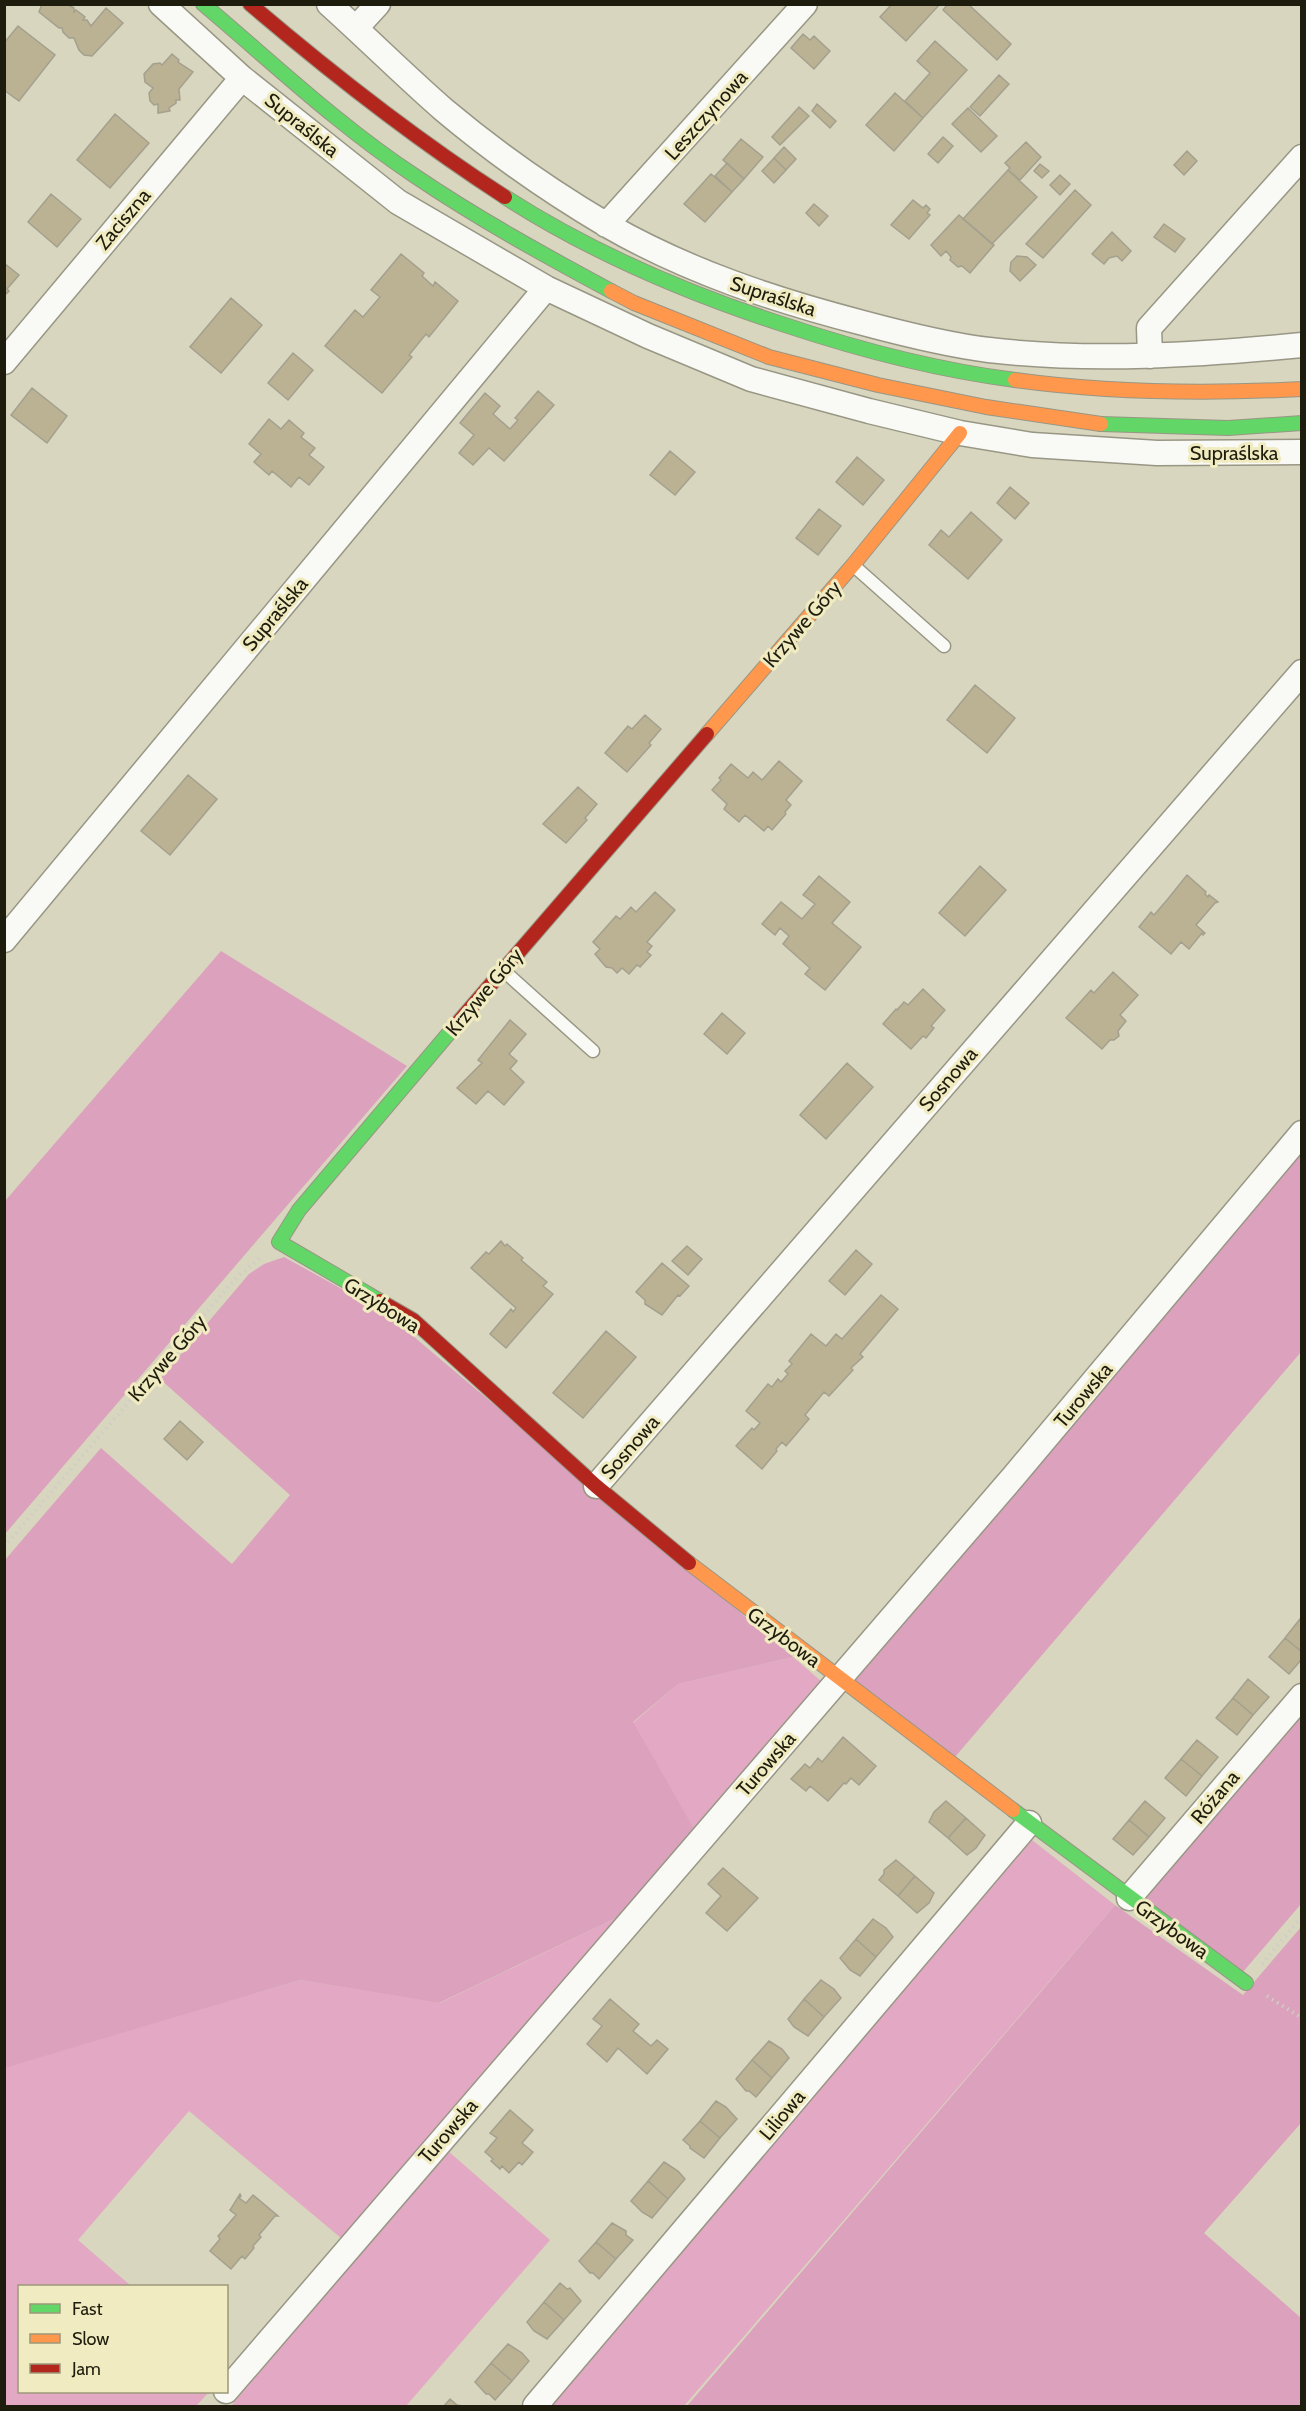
<svg xmlns="http://www.w3.org/2000/svg" width="1306" height="2411" font-family="Cabin,sans-serif">
<rect width="100%" height="100%" fill="#d8d6be"/>
<path fill="#e3a8c3" d="M793,1657l28,24 -127,147 -61,-105 45,-39z
M1032,1840l83,65 -431,501h-137z
M618,1917l-277,321 -152,-127 -111,129 53,46h-111v106h189l-13,14h-189l-2,-2 -1,-336 296,-88 140,23z
M448,2151l102,89 -144,166h-175z"/>
<path fill="#dca1bd" d="M221,951l186,115 -402,468v-333z
M1301,1149v203l-346,405 -106,-80z
M284,1257l103,57 406,343 -115,27 -45,38 61,106 -76,89 -179,86 -139,-23 -295,88v-508l96,-112 131,116 58,-69 -130,-116 89,-105 15,-10z
M1301,1711v193l-59,69 -100,-74z
M1115,1905l128,90 58,-68v196l-97,110 97,85v88h-614z"/>
<path fill="#bbb193" stroke="#a4a08f" stroke-width="1.5" d="M42,4h25l7,4v4l2,-2 9,7 -2,3h4l4,6 15,-18 17,15 -31,33 -8,-1 -5,-5 -5,-12h-5l-6,-6 -1,-4h-3l-20,-16z
M892,4h48l-34,37 -26,-24z
M948,4h20l43,40 -14,16 -54,-50z
M18,26l37,29 -36,46 -15,-11v-47z
M803,34l7,6 4,-4 16,15 -16,18 -23,-21z
M935,41l32,29 -44,48 -18,-17 25,-28 -13,-12z
M172,54l7,6 -1,2 15,10 -14,17 1,11h-4v3l-7,5 1,3 -12,2v-9l-4,1 -4,-4 -1,-8 4,-5 -8,-6 -1,-8 9,-10 7,-1 2,2z
M999,75l10,9 -29,32 -10,-9z
M895,93l28,25 -29,33 -28,-26z
M817,104l19,17 -6,7 -18,-17z
M799,107l10,9 -29,29 -8,-8z
M968,108l29,28 -16,16 -29,-28z
M115,114l34,29 -39,45 -33,-28z
M943,137l10,9 -15,17 -10,-9z
M741,139l22,18 -19,22 -21,-19z
M1026,142l15,15 -21,23 -12,-10 2,-2 -5,-5z
M784,147l12,12 -10,11 -12,-12z
M1187,151l10,10 -13,14 -10,-10z
M774,158l12,12 -12,13 -12,-12z
M727,163l17,16 -12,13 -17,-16z
M1040,164l9,7 -7,7 -8,-7z
M1008,170l29,27 -45,47 -29,-25z
M711,174l21,18 -27,30 -21,-18z
M1060,175l10,9 -10,11 -10,-10z
M1075,190l16,15 -48,53 -17,-14z
M51,194l30,25 -24,28 -29,-25z
M913,200l10,8 3,-3 4,4 -3,4 3,2 -21,24 -18,-14z
M814,204l14,12 -9,10 -13,-13z
M959,215l35,30 -24,28 -8,-7 -4,1 -8,-7 1,-3 -5,-6 -5,5 -10,-11z
M1164,224l21,15 -10,13 -21,-15z
M1112,232l19,19 -9,10 -5,-5 -8,2 -5,6 -12,-10z
M401,254l23,19 -2,3 11,10 2,-4 23,19 -29,36 -3,-3 -17,21 3,2 -30,36 -57,-47 30,-36 8,7 17,-20 -9,-7z
M1017,256l10,1 9,8 -16,16 -10,-10 1,-9z
M4,263l15,12 -12,14 2,2 -5,5z
M231,298l31,27 -41,48 -31,-26z
M293,353l20,17 -25,30 -20,-17z
M32,388l35,28 -20,27 -36,-28z
M538,391l16,14 -50,56 -15,-13 -16,17 -14,-12 15,-18 -14,-12 25,-30 15,13 -7,8 17,15 8,-9 -3,-2z
M269,419l12,10 8,-9 15,13 -3,4 14,11 -6,7 15,12 -15,18 -10,-8 -8,10 -19,-16 -3,4 -15,-13 7,-8 -12,-10z
M670,451l25,21 -20,23 -25,-20z
M857,457l27,23 -21,25 -27,-23z
M1010,487l19,16 -14,16 -18,-16z
M819,509l22,17 -23,29 -22,-17z
M971,512l31,28 -34,39 -39,-34 12,-15 8,7z
M975,685l40,33 -28,35 -40,-33z
M645,715l16,14 -12,14 2,2 -24,27 -22,-19 23,-27 4,3z
M779,761l23,20 -16,19 5,5 -6,7 1,2 -14,16 -4,-4 -4,5 -19,-16 -6,7 -15,-13 3,-5 -15,-14 9,-10 -2,-2 12,-14 17,14 5,-6 9,8z
M188,775l29,24 -47,56 -29,-24z
M578,787l19,17 -12,14 2,2 -21,23 -23,-19z
M980,866l26,24 -41,46 -26,-23z
M1187,875l19,17 -1,2 3,3 1,-2 9,7 -3,1 -19,22 9,8 -2,2 -1,-2 -13,16 -8,-7 -10,12 -32,-27 12,-15 3,3 13,-15z
M819,876l31,26 -18,21 29,24 -36,43 -20,-16 5,-6 -27,-24 6,-8 -9,-8 -5,7 -13,-11 19,-22 21,17 13,-15 -12,-9z
M655,892l20,18 -28,32 5,4 -5,6 4,3 -11,12 -3,-2 -8,9 -7,-6 -5,5 -5,-5 -6,-1 -11,-13 5,-5 -7,-7 23,-26 4,3 11,-12 5,5z
M1113,972l25,23 -18,20 6,6 -8,10 1,5 -5,4h-4l-8,9 -36,-31 25,-28 3,3z
M923,989l22,21 -14,16 3,2 -8,10 -3,-2 -12,13 -28,-25 13,-15 1,1 7,-8 4,3z
M722,1013l23,20 -18,21 -23,-20z
M510,1020l16,14 -17,20 8,7 -7,8 14,13 -20,23 -16,-14 -12,13 -19,-16 25,-25 -4,-3z
M847,1063l26,24 -47,52 -26,-24z
M501,1241l4,5 2,-2 16,14 -2,2 26,22 -4,4 10,8 -47,54 -16,-14 21,-25 2,3 3,-4 -45,-40 15,-16 3,2z
M687,1246l15,13 -14,16 -16,-14z
M856,1250l16,14 -27,31 -16,-14z
M662,1263l27,23 -9,10 -2,-1 -16,20 -17,-11v-4l-9,-8z
M881,1295l17,14 -38,45 3,3 -12,11 2,2 -24,26 -5,-4 -19,23 4,4 -23,27 -4,-4 -6,7 1,2 -15,18 -26,-23 16,-18 2,2 6,-7 -14,-12 22,-27 4,3 6,-8 3,3 7,-8 -3,-3 7,-7 -3,-3 22,-27 15,12 10,-12 6,5z
M606,1331l30,26 -53,61 -30,-25z
M180,1421l23,21 -16,18 -23,-21z
M1300,1619l2,1v32l-17,-14z
M1285,1638l17,14v7l-13,15 -20,-17z
M1248,1679l21,18 -16,18 -20,-17z
M1233,1698l20,17 -16,20 -21,-17z
M843,1737l33,29 -17,19 -8,-7 -5,6 -2,-1 -16,18 -18,-15 -4,5 -15,-12 14,-15 5,4 8,-10 4,4z
M1197,1740l21,17 -16,19 -21,-17z
M1181,1759l21,17 -16,20 -21,-18z
M946,1801l20,17 -18,20 -19,-16 5,-10z
M1145,1801l20,17 -16,19 -20,-17z
M966,1818l19,17 -9,13 -9,7 -19,-17z
M1129,1820l20,17 -16,18 -20,-16z
M896,1860l19,16 -17,20 -19,-16 5,-6v-4z
M723,1868l35,30 -31,33 -21,-18 15,-17 -13,-12z
M915,1876l19,17 -5,10 -12,10 -19,-17z
M873,1919l13,9 7,9 -17,20 -20,-18z
M856,1939l20,18 -16,19 -10,-6 -10,-12z
M821,1980l13,9 7,9 -17,19 -20,-18z
M610,1999l29,25 -6,7 18,15 6,-6 11,9 -21,25 -29,-26 -11,14 -20,-18 15,-18 -9,-7z
M804,1999l20,18 -16,19 -14,-9 -6,-8z
M769,2041l13,8 7,9 -17,20 -20,-18z
M752,2060l20,18 -16,19 -7,-6h-3l-10,-12z
M716,2101l10,6 11,12 -17,19 -20,-17z
M510,2110l23,20 -11,13 11,9 -11,13 -3,-3 -10,11 -7,-7 -2,3 -9,-8 2,-2 -8,-7 12,-14 -7,-5z
M700,2121l20,17 -16,20 -14,-10v-2l-7,-6z
M664,2162l14,9 7,8 -17,20 -20,-18z
M648,2181l20,18 -16,19 -10,-6 -11,-11z
M240,2194l1,2 -2,2 7,5 7,-8 25,21h-3l-16,19 2,2 -8,9 1,2 -9,11 -3,-3 -11,13 -21,-18 10,-12 -2,-3 18,-21 -6,-5z
M612,2223l14,8v4l7,5 -17,19 -20,-17z
M596,2242l20,17 -17,20 -6,-6h-3l-11,-12z
M560,2283l7,6 3,-1 11,13 -17,19 -20,-18z
M544,2302l20,18 -17,19 -13,-8 -7,-9z
M508,2344l14,9 7,8 -17,20 -21,-18z
M491,2363l21,18 -17,19 -6,-6h-3l-11,-12z
M450,2399l7,6 5,1h-18z"/>
<g fill="none" stroke-linecap="round" stroke-linejoin="round">
<defs>
<path id="lane" d="M854,566l90,80
M504,971l89,80"/>
<path id="street" d="M161,4l81,74 156,124 148,86 102,48 103,43 118,32 91,22 72,12 125,8 145,-1
M329,4c39,35 76,72 115,106 50,42 107,82 163,115 80,46 167,75 256,98 41,11 84,22 126,27 103,12 210,5 313,-5
M356,28l22,-24
M606,225l199,-221
M1150,356l-1,-28 153,-171
M4,362l238,-284
M4,940l542,-652
M596,1486l706,-814
M1129,1898l173,-202
M226,2391l788,-915 288,-343
M535,2406l494,-583"/>
<path id="fast" d="M203,4c69,58 136,122 212,172 62,42 129,79 196,115
M505,197c87,56 181,96 280,128 75,25 152,45 230,55
M1101,424l127,4 74,-5
M380,1301l-101,-59 20,-32 156,-184
M1013,1810l233,173"/>
<path id="slow" d="M611,291l23,12 135,54 109,28 108,22 115,17
M1015,380c95,13 191,14 287,9
M707,734l146,-169 107,-132
M689,1563l324,247"/>
<path id="jam" d="M250,4c81,69 165,135 255,193
M455,1026l252,-292
M380,1301l33,19 183,166 93,77"/>
</defs>
<use href="#lane" stroke="#989785" stroke-width="15"/>
<use href="#street" stroke="#989785" stroke-width="27"/>
<use href="#fast" stroke="#989785" stroke-width="16"/>
<use href="#slow" stroke="#989785" stroke-width="16"/>
<use href="#jam" stroke="#989785" stroke-width="16"/>
<path stroke="#cfcec6" stroke-width="4" stroke-dasharray="1.5 4.5" stroke-linecap="butt" d="M4,1547l230,-267 26,-22
M1262,1964l40,-47
M1267,1996l35,22"/>
<use href="#lane" stroke="#f9f9f5" stroke-width="12"/>
<use href="#street" stroke="#f9f9f5" stroke-width="24"/>
<use href="#fast" stroke="#63d668" stroke-width="14"/>
<use href="#slow" stroke="#ff974d" stroke-width="14"/>
<use href="#jam" stroke="#b3261e" stroke-width="14"/>
</g>
<g text-anchor="middle" dominant-baseline="central" stroke-width="6" stroke-linejoin="round" paint-order="stroke">
<g font-size="20" fill="#1e1c0d" stroke="#f0ebc1">
<text transform="translate(706 115) rotate(-48)">Leszczynowa</text>
<text transform="translate(302 125) rotate(39)">Supraślska</text>
<text transform="translate(123 219) rotate(-50)">Zaciszna</text>
<text transform="translate(773 296) rotate(18)">Supraślska</text>
<text x="1234" y="453">Supraślska</text>
<text transform="translate(275 614) rotate(-50)">Supraślska</text>
<text transform="translate(802 624) rotate(-49)">Krzywe Góry</text>
<text transform="translate(484 992) rotate(-50)">Krzywe Góry</text>
<text transform="translate(948 1079) rotate(-49)">Sosnowa</text>
<text transform="translate(382 1305) rotate(32)">Grzybowa</text>
<text transform="translate(167 1358) rotate(-49)">Krzywe Góry</text>
<text transform="translate(1083 1395) rotate(-50)">Turowska</text>
<text transform="translate(630 1447) rotate(-49)">Sosnowa</text>
<text transform="translate(784 1637) rotate(37)">Grzybowa</text>
<text transform="translate(766 1764) rotate(-49)">Turowska</text>
<text transform="translate(1215 1797) rotate(-50)">Różana</text>
<text transform="translate(1172 1929) rotate(36)">Grzybowa</text>
<text transform="translate(782 2115) rotate(-50)">Liliowa</text>
<text transform="translate(448 2131) rotate(-49)">Turowska</text>
</g>
</g>
<rect width="1306" height="2411" fill="none" stroke="#1e1c0d" stroke-width="12"/>
<rect x="18" y="2285" width="210" height="108" fill="#f0ebc1" stroke="#9c9879" stroke-width="1.5"/>
<rect x="30" y="2304" width="30" height="9" fill="#63d668" stroke="#9c9879" stroke-width="1.5"/>
<text x="72" y="2315" font-size="18" fill="#1e1c0d">Fast</text>
<rect x="30" y="2334" width="30" height="9" fill="#ff974d" stroke="#9c9879" stroke-width="1.5"/>
<text x="72" y="2345" font-size="18" fill="#1e1c0d">Slow</text>
<rect x="30" y="2364" width="30" height="9" fill="#b3261e" stroke="#9c9879" stroke-width="1.5"/>
<text x="72" y="2375" font-size="18" fill="#1e1c0d">Jam</text>
</svg>
